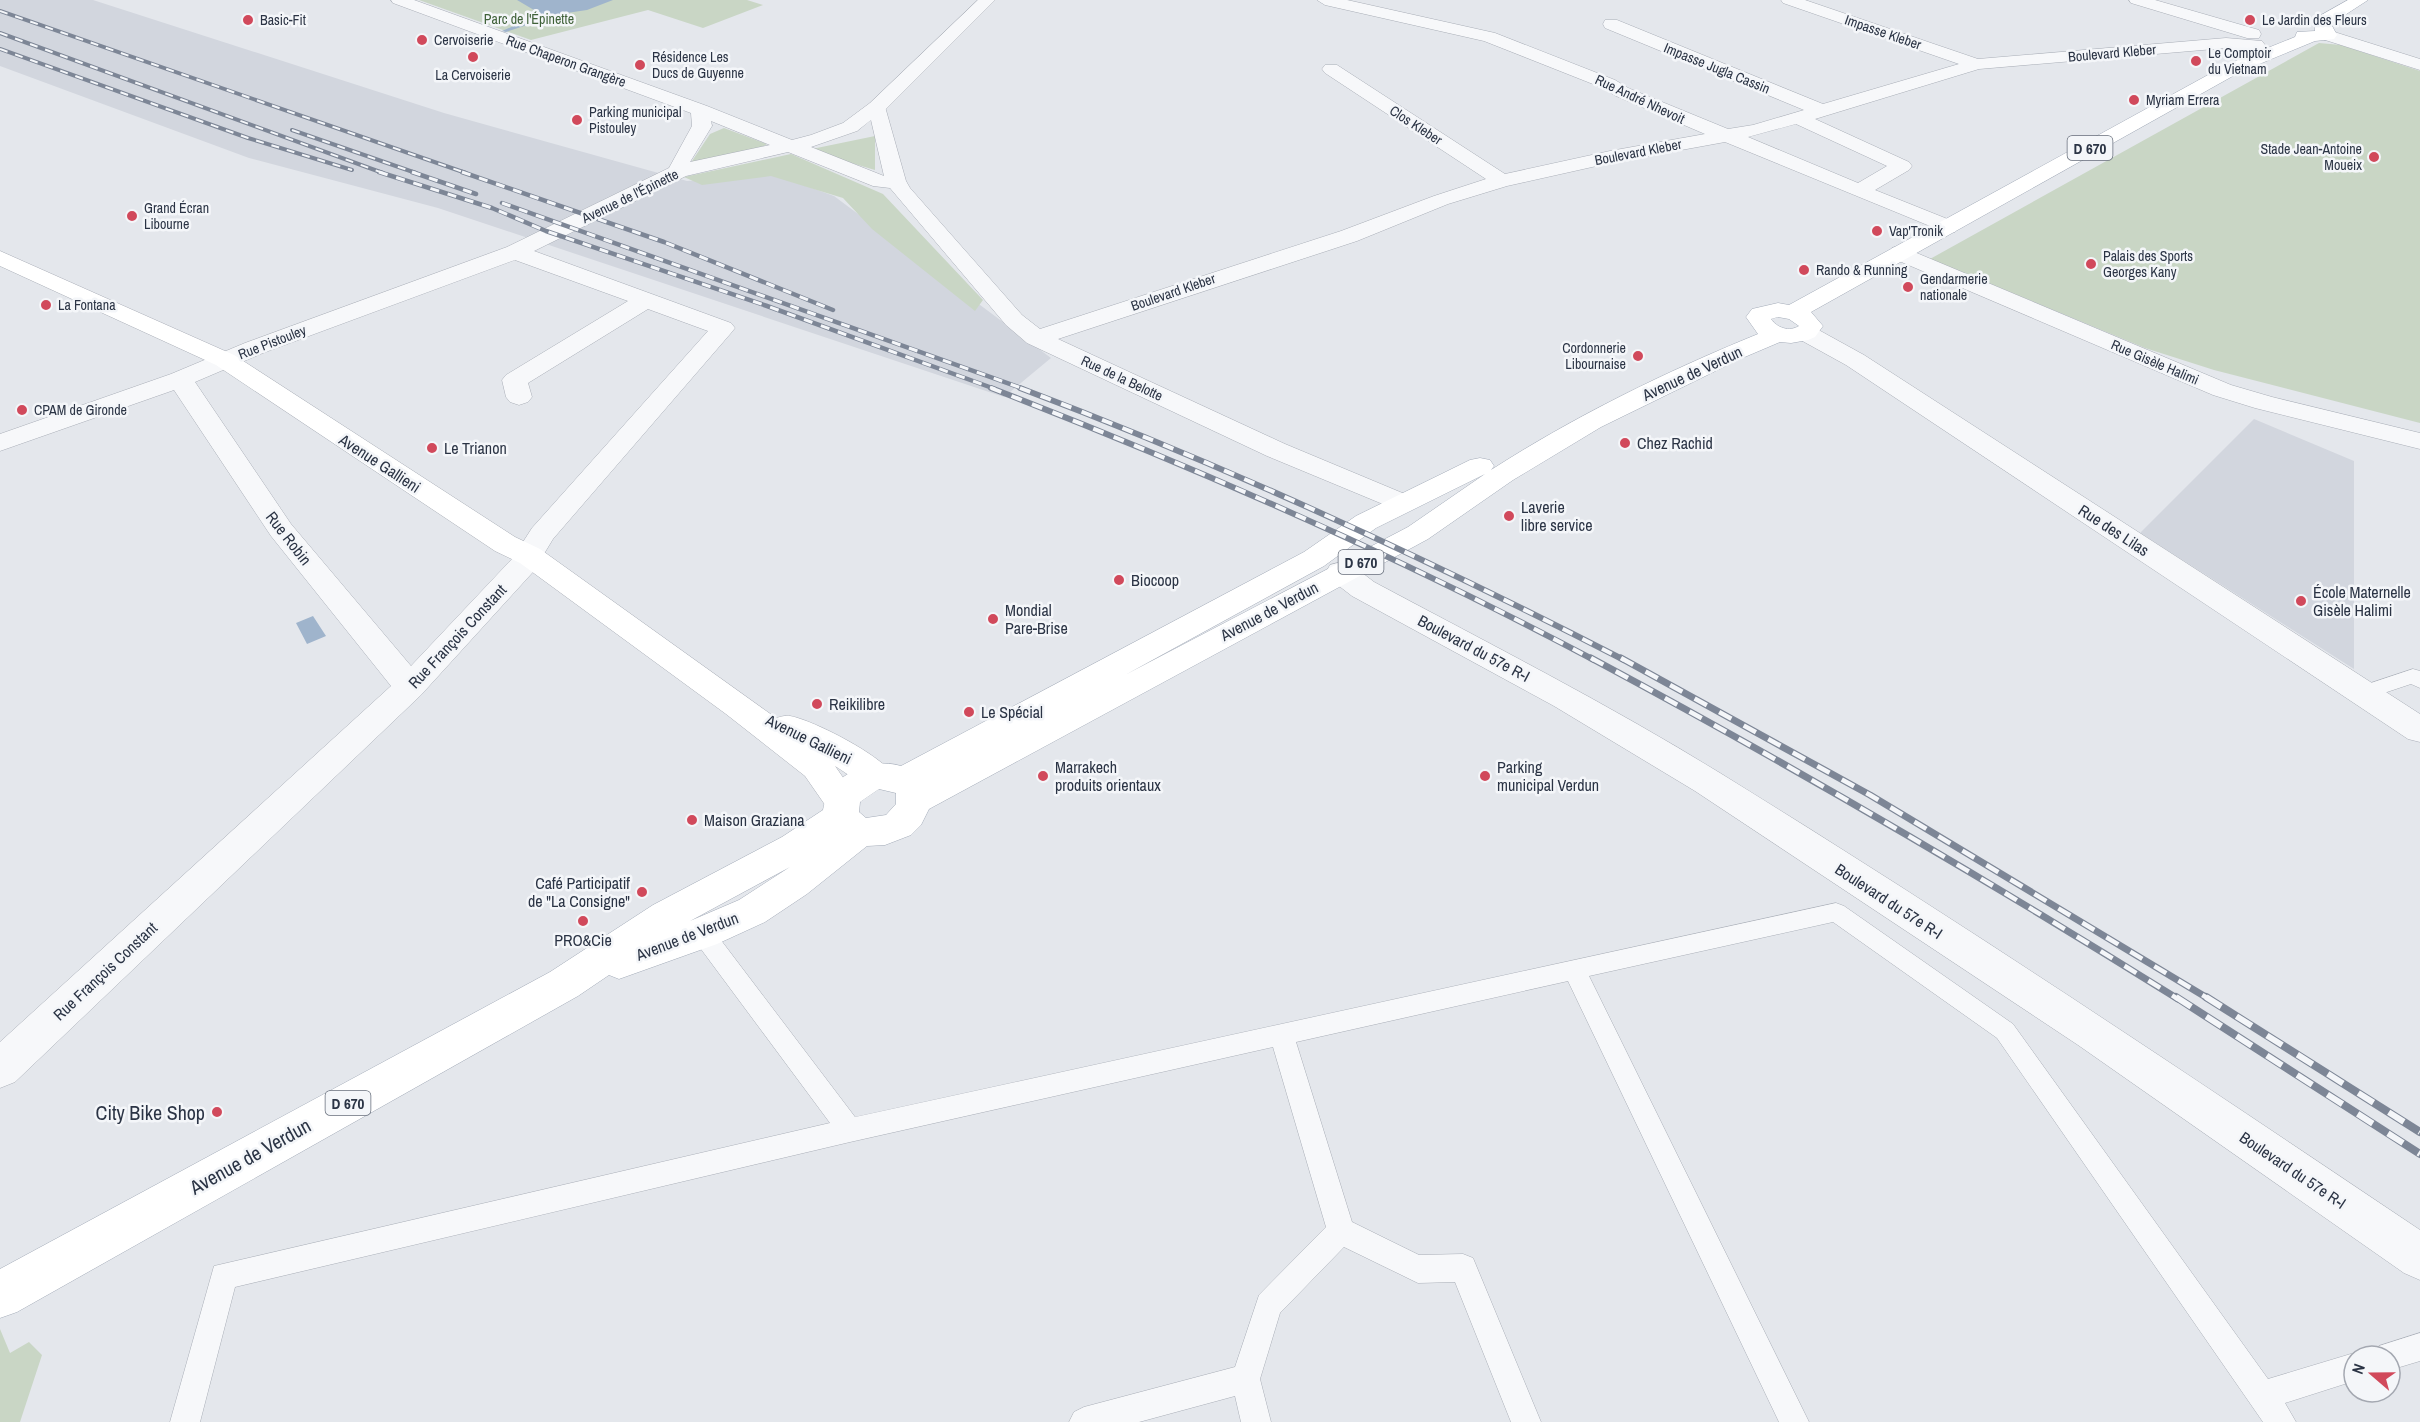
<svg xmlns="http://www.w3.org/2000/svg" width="2420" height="1422" font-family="'Archivo Narrow',sans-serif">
<rect width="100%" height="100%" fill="#e4e7ec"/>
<path fill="#d2d6de" d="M0,0h93l351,113 243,68 86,-7 61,22 217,162 -47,39 -566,-189 -189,-50 -249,-92z
M2254,419l100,42v208l-214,-136z"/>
<path fill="#c9d6c5" d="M419,0h328l16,5 -60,23 -55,-18 -117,30z
M2319,43l22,2 79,26v352l-206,-53 -69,-22 -215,-89z
M724,128l43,16c-15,11 -56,19 -75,17l18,-27z
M875,136v34l-68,-20z
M791,154l92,40 100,106 -8,11 -103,-82 -29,-31 -72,-22 -69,9 -18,-8z
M0,1329l10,24 19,-11 13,13 -22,67h-20z"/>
<path fill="#9fb4cc" d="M517,0h96l-26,10 -41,6 -10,6 -30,10 -4,-1 14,-6 4,-5 19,-7z
M313,616l13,20 -19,8 -11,-21z"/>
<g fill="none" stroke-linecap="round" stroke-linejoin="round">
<defs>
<path id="service" d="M2413,669l7,2v17l-9,-4 -48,16 -7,-2 -3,-5 3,-5z
M1836,903l8,3 169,118 255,355 86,-26 8,3h-8v25l-69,22 11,19h-33l-266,-384 -164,-116 -244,54 220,446h-30l-211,-441 -272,61 56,180 67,33 44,-1 10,4 68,164h-30l-56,-140 -37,1 -74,-36 -64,66 -20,66 11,43h-30l-6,-26 -96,26h-70l5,-10 10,-5 151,-40 24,-72 67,-68 -53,-180 -423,95 -615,145 -35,135h-30l44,-156 616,-143 -135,-182 -3,-7 3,-7 8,-2 8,2 144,190z
M2420,1333v28l-30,9v-14h-15l4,-10z"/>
<path id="minor" d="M391,0h23l293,106 85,34 19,-5 32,-12 27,-20h14l22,78 4,7 112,127 18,14 301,-98 93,-35 52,-17 -161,-106 -3,-4 3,-4h12l168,109 105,-23 95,-17 -89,-38 -13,-8 -119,-47 -159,-36 -8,-5h30l148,33 120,47 13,8 100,41 25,-4 51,-15 -199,-82 -2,-4 2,-4h12l206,84 136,-40 -176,-61 -2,-3h24l173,59 248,-21 36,3 3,4 -3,4 -36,-1 -247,21 -164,50 94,43 3,4 -3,4 -34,20 80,32 3,5 -3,5 -8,1 -222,-91 -115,21 -103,23 -59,18 -91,37 -299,98 227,105 127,53 4,6 -4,6 -10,3 -135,-56 -240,-113 -21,-18 -116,-137 -17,-2 -85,-34 -102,24 -152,75 197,72 4,5 -4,5 -178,206 -20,33 -112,123 -406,387 -15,6v-46l391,-356 -120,-150 -97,-146 -174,61v-17l171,-60 74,-31 262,-96 162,-79 23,-42 -1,-13 -298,-110zM871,120l13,56 -73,-29 46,-16zM711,121l59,24 -80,17 22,-36zM1796,124l91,42 -29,17 -110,-46zM515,260l113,41 -122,74 -4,5 4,17 4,5 9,3 9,-3 4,-5 -4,-14 120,-74 60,22 -176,197 -20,31 -101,107 -120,-142 -96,-142 68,-29z
M2129,0h26l104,30 2,4 -2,4h-12l-116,-35z
M1900,246l331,139 41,12 148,36v16l-165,-41 -42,-13 -321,-137 -3,-5 3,-5z
M1341,562l11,3 22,17c116,62 234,122 346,191 237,146 469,302 700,457v50l-16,-7 -326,-228 -383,-254 -141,-85 -202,-110 -22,-17 -4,-7 4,-7z"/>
<path id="tertiary" d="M978,0h17l-111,111h-14l-2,-4 2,-4z
M2328,30l92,29v11l-98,-31 -3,-4 3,-4z
M1806,326l9,2 49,27 556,359v28l-12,-3 -562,-374 -49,-27 -3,-5 3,-5z"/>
<path id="secondary" d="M0,251l234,104 281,182 25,12 236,169c5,-1 9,-3 14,-2 23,4 93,40 104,60l-5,9c-22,7 -36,-8 -54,-19l25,36 -6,10 -12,3 -12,-3 -25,-36 -79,-62 -206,-151 -25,-12 -279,-186 -216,-99z"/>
<path id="primary" d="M2348,0h20l-37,24 6,11 -3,4 -19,2 -75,31 -429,240 12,14 -8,11 -7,3 -17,3 -11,-1 -40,17 -139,68 -88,53 -85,59 -499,270 -8,16 -10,10 -26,10 -18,1 -60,48 -42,28 -48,22 -98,35 -10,-4 -31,21 -561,316 -17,6v-49l550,-297 103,-67 129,-68 41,-27c5,-34 46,-54 78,-44l403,-214 52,-36 114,-56 10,-2 10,2 4,6 -3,4c84,-54 174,-98 267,-136l-12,-17 6,-8 26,-6 11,2 439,-241 67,-27 2,-5 18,-1 -1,-9 2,-4zM1778,317l11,2 10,7c-10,6 -22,2 -28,-7zM1485,474l-77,53 -283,148 199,-109 52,-38zM879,789l17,4v11l-10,11 -20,3 -7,-6 1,-10zM790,867l-51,33 -49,21z"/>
</defs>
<use href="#service" stroke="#a9aeb7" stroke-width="1"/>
<use href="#minor" stroke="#a9aeb7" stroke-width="1"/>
<use href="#tertiary" stroke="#a9aeb7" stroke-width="1"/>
<use href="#secondary" stroke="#a9aeb7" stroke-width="1"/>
<use href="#primary" stroke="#a3abb8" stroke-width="1"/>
<use href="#service" fill="#f7f8fa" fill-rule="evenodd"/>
<use href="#minor" fill="#f7f8fa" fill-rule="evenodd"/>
<use href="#tertiary" fill="#f7f8fa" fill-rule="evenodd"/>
<use href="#secondary" fill="#fff" fill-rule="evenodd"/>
<use href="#primary" fill="#fff" fill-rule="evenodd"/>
<defs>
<path id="rail-far4" d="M0,11l466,162
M0,33l383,140
M0,49l248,89 104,32
M292,130l124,43"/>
<path id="rail-far3" d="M379,172l113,36 54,23 221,75 228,83
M412,172l64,22
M462,172l202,70 169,68
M502,203l522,186"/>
<path id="rail-far2" d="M991,388c206,80 408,168 603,272
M1020,388c207,78 408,171 604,272"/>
<path id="rail-far1" d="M1591,658c200,107 395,221 587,341
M1621,658l249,137 339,204"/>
<path id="rail" d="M2176,997l244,157
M2206,997l214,135"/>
</defs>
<use href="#rail-far4" stroke="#7d8696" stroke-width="4"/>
<use href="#rail-far3" stroke="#7d8696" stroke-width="4.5"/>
<use href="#rail-far2" stroke="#7d8696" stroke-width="6"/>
<use href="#rail-far1" stroke="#7d8696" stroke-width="7"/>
<use href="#rail" stroke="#7d8696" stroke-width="8"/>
<use href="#rail-far4" stroke="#f4f6f9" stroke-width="2" stroke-dasharray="8" stroke-linecap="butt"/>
<use href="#rail-far3" stroke="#f4f6f9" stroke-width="3" stroke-dasharray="9" stroke-linecap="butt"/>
<use href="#rail-far2" stroke="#f4f6f9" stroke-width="4" stroke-dasharray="11" stroke-linecap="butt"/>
<use href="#rail-far1" stroke="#f4f6f9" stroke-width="4.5" stroke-dasharray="14" stroke-linecap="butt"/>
<use href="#rail" stroke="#f4f6f9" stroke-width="6" stroke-dasharray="18" stroke-linecap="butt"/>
</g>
<g fill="#d1495b" stroke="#f4f6f9" stroke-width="2">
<circle cx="248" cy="20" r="6"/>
<circle cx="2250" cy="20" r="6"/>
<circle cx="422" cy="40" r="6"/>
<circle cx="473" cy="57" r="6"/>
<circle cx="2196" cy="61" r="6"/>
<circle cx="640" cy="65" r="6"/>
<circle cx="2134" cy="100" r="6"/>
<circle cx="577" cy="120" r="6"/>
<circle cx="2374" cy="157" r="6"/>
<circle cx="132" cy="216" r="6"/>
<circle cx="1877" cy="231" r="6"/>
<circle cx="2091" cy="264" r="6"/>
<circle cx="1804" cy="270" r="6"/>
<circle cx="1908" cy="287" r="6"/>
<circle cx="46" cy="305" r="6"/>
<circle cx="1638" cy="356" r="6"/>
<circle cx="22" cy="410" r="6"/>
<circle cx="1625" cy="443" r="6"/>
<circle cx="432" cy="448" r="6"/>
<circle cx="1509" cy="516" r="6"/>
<circle cx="1119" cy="580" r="6"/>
<circle cx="2301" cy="601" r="6"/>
<circle cx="993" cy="619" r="6"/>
<circle cx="817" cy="704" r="6"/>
<circle cx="969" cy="712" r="6"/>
<circle cx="1043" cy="776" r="6"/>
<circle cx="1485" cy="776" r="6"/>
<circle cx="692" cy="820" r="6"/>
<circle cx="642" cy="892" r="6"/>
<circle cx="583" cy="921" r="6"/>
<circle cx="217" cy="1112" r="6"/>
</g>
<g text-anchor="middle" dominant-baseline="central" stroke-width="5" stroke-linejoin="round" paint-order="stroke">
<g font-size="14" fill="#3f6138" stroke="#f4f6f9">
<text x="529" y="19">Parc de l'Épinette</text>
</g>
<g font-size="14" fill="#2b3445" stroke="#f4f6f9" text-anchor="start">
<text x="260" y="20">Basic-Fit</text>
<text x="2262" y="20">Le Jardin des Fleurs</text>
<text x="434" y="40">Cervoiserie</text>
<text x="2208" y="53">Le Comptoir<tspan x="2208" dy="16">du Vietnam</tspan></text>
<text x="652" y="57">Résidence Les<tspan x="652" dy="16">Ducs de Guyenne</tspan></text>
<text x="473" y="75" text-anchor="middle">La Cervoiserie</text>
<text x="2146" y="100">Myriam Errera</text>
<text x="589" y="112">Parking municipal<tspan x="589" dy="16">Pistouley</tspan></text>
<text x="2362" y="149" text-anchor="end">Stade Jean-Antoine<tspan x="2362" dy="16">Moueix</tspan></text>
<text x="144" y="208">Grand Écran<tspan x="144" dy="16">Libourne</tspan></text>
<text x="1889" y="231">Vap'Tronik</text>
<text x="2103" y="256">Palais des Sports<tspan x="2103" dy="16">Georges Kany</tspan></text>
<text x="1816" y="270">Rando &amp; Running</text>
<text x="1920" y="279">Gendarmerie<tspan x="1920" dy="16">nationale</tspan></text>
<text x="58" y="305">La Fontana</text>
<text x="1626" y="348" text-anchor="end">Cordonnerie<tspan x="1626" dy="16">Libournaise</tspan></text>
<text x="34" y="410">CPAM de Gironde</text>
</g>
<g font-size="14" fill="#2b3445" stroke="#f4f6f9">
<text transform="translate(1883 32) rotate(19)">Impasse Kleber</text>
<text transform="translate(2112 53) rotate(-5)">Boulevard Kleber</text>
<text transform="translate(566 61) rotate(20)">Rue Chaperon Grangère</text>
<text transform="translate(1717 68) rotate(22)">Impasse Jugla Cassin</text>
<text transform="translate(1640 99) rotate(25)">Rue André Nhevoit</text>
<text transform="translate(1416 125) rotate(33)">Clos Kleber</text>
<text transform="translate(1638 152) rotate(-11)">Boulevard Kleber</text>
<text transform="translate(630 196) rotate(-26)">Avenue de l'Épinette</text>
<text transform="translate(1173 292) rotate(-19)">Boulevard Kleber</text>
<text transform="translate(272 342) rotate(-21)">Rue Pistouley</text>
<text transform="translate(2155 362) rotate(23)">Rue Gisèle Halimi</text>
<text transform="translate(1122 378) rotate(25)">Rue de la Belotte</text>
</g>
<g fill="#f4f6f9" stroke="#676e7b" stroke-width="1.5">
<rect x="2067.5" y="136" width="45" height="24" rx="4.5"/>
<rect x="1338.5" y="550" width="45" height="24" rx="4.5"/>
<rect x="325.5" y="1091" width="45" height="24" rx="4.5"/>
</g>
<g font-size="15" font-weight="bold" fill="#2b3445">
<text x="2090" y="148">D 670</text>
<text x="1361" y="562">D 670</text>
<text x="348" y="1103">D 670</text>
</g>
<g font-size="16" fill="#2b3445" stroke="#f4f6f9">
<text transform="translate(1692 373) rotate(-25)">Avenue de Verdun</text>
<text transform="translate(380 463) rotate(33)">Avenue Gallieni</text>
<text transform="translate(2114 530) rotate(33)">Rue des Lilas</text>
<text transform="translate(289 538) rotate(52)">Rue Robin</text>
<text transform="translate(1269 611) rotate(-28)">Avenue de Verdun</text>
<text transform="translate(457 636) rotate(-47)">Rue François Constant</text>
<text transform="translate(1474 648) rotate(28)">Boulevard du 57e R-I</text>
<text transform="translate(809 739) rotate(26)">Avenue Gallieni</text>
<text transform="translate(1889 901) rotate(33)">Boulevard du 57e R-I</text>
<text transform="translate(687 936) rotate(-21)">Avenue de Verdun</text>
<text transform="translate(105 971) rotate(-43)">Rue François Constant</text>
<text transform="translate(2293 1170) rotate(34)">Boulevard du 57e R-I</text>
</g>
<g font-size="16" fill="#2b3445" stroke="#f4f6f9" text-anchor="start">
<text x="1637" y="443">Chez Rachid</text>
<text x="444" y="448">Le Trianon</text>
<text x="1521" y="507">Laverie<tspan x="1521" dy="18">libre service</tspan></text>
<text x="1131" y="580">Biocoop</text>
<text x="2313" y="592">École Maternelle<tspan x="2313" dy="18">Gisèle Halimi</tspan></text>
<text x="1005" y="610">Mondial<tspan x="1005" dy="18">Pare-Brise</tspan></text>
<text x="829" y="704">Reikilibre</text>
<text x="981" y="712">Le Spécial</text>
<text x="1055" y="767">Marrakech<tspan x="1055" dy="18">produits orientaux</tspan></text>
<text x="1497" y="767">Parking<tspan x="1497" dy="18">municipal Verdun</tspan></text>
<text x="704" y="820">Maison Graziana</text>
<text x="630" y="883" text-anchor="end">Café Participatif<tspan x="630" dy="18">de "La Consigne"</tspan></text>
<text x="583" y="940" text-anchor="middle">PRO&amp;Cie</text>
</g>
<g font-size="20" fill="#2b3445" stroke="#f4f6f9" text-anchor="end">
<text x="205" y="1112">City Bike Shop</text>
</g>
<g font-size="20" fill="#2b3445" stroke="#f4f6f9">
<text transform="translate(250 1156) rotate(-29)">Avenue de Verdun</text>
</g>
</g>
<g transform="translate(2372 1374) rotate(290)"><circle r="28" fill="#f4f6f9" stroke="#a4a8b1" stroke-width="1.5"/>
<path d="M0-4.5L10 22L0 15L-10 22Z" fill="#d1495b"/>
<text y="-9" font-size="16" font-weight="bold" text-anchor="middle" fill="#2b3445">N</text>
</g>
</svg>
